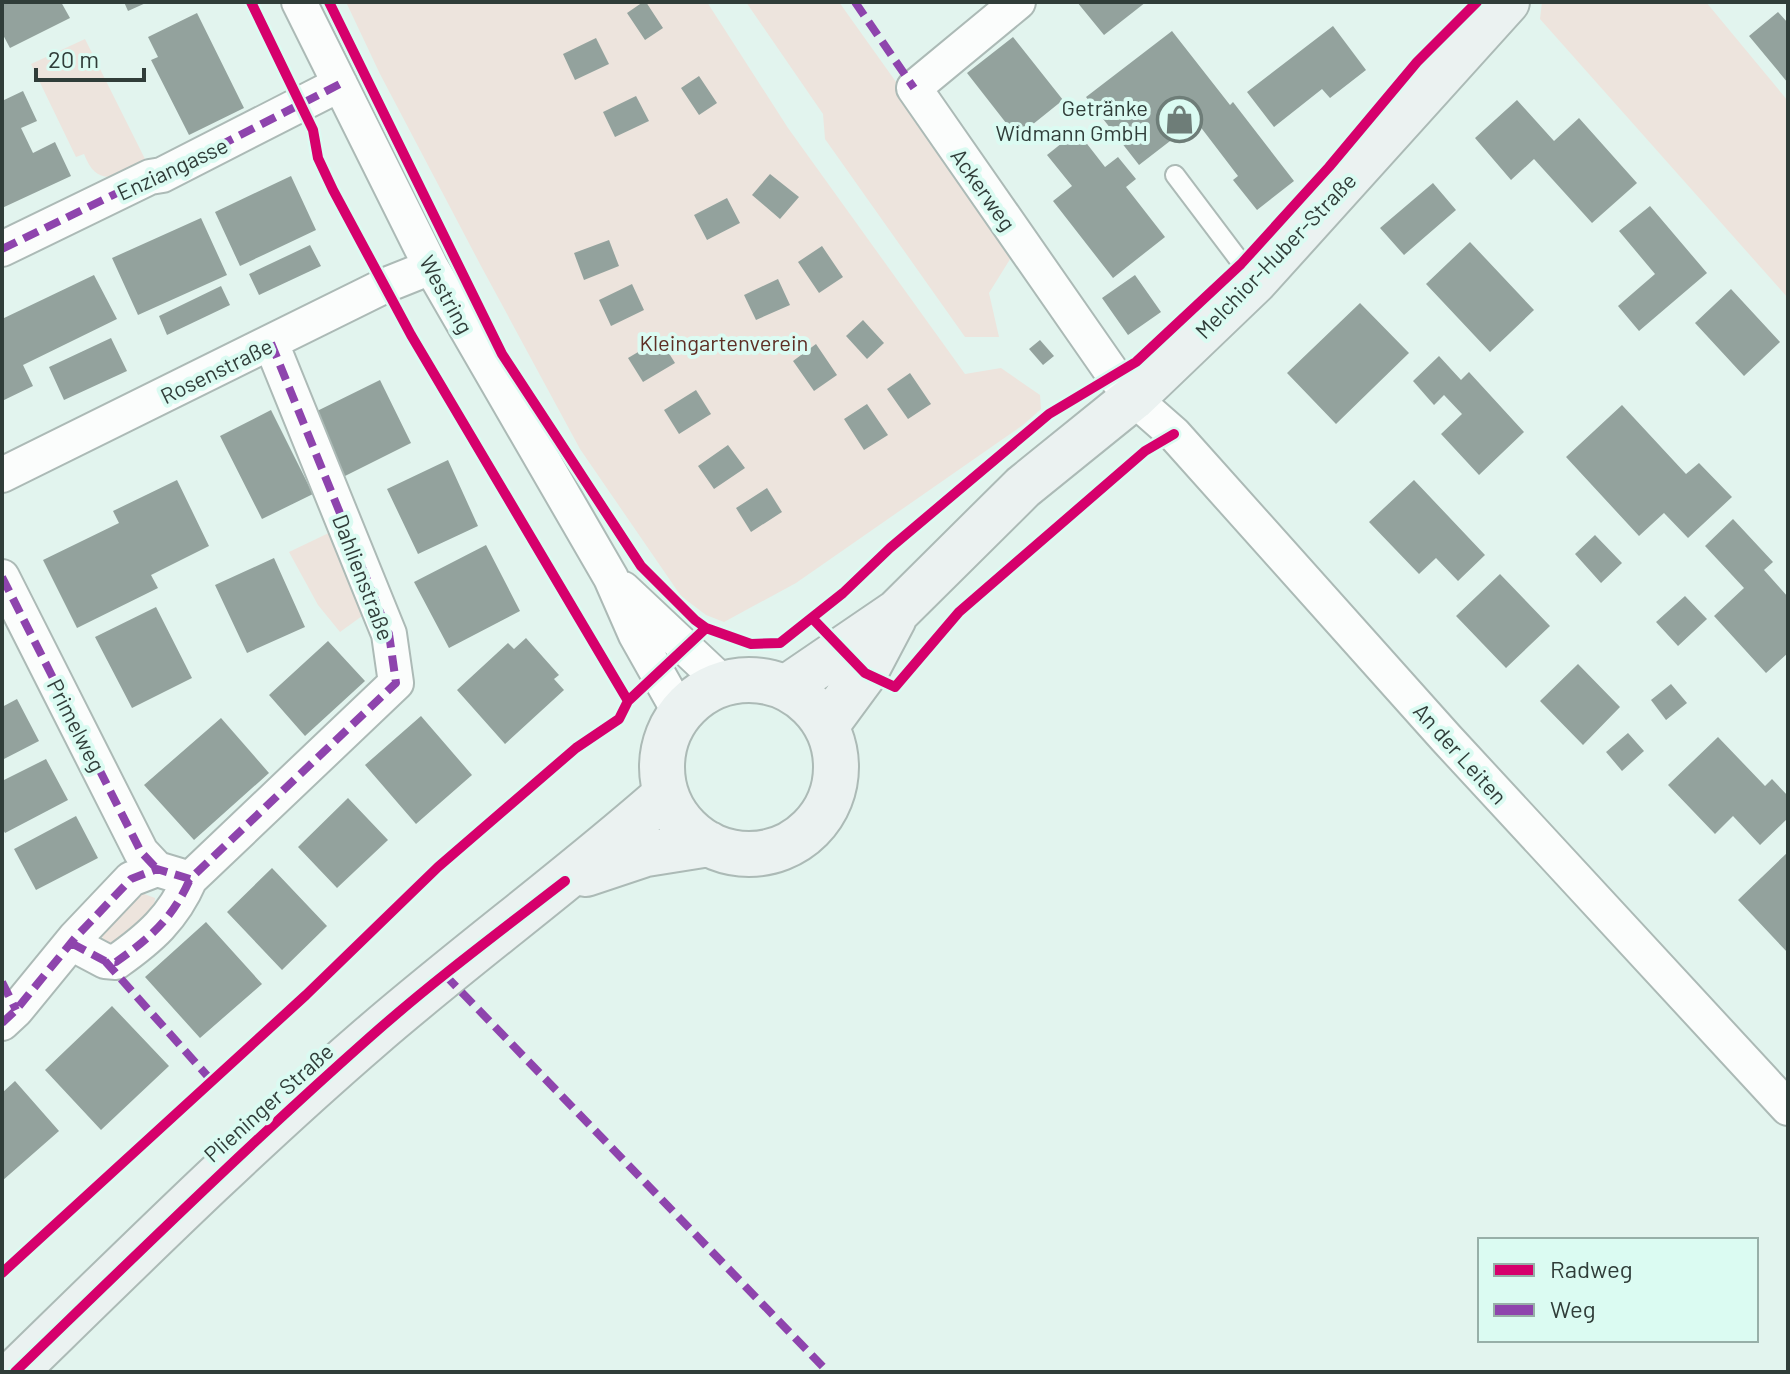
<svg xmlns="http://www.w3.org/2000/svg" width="1790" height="1374" font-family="Barlow,sans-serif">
<rect width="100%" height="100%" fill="#e2f4ee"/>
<path fill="#ede4dd" d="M346,2h361l81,126 177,246 36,-6 39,27 1,14 -18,16 -227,158 -72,39 -18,-7 -25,-19 -101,-147 -99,-183 -101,-192z
M746,2h93l77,108 96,146 -23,37 10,44h-34l-140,-198 -2,-25z
M1542,2h164l82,99v197l-248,-279z
M85,39l61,122c-25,14 -48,30 -62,-7l-8,3 -45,-93z
M335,530l34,81 -29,21 -22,-27 -29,-53z
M139,892l16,6 -1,16 -47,37 -7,-20z"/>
<path fill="#93a29d" d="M2,2h59l9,16 -60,30 -8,-15z
M124,2h24l-20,9z
M643,2h3l17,26 -18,12 -18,-27z
M1077,2h69l-42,33z
M1778,12l10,11v60l-39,-47z
M197,13l47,95 -55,27 -38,-75 7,-3 -10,-20z
M1333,26l33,44 -36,28 -8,-9 -48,38 -27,-35z
M1172,31l58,74 3,-3 61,79 -37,29 -24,-30 5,-4 -42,-55 -57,44 -53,-68z
M1013,37l50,63 -46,37 -50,-64z
M596,38l13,26 -34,16 -12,-26z
M699,76l18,27 -18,12 -18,-27z
M23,91l14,30 -16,7 12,25 22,-11 16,34 -69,32v-107z
M636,96l13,25 -34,16 -12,-25z
M1517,100l37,41 25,-23 58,65 -45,40 -58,-64 -23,21 -36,-42z
M1077,131l28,36 13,-10 18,22 -10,8 39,50 -52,41 -60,-77 19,-15 -25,-31z
M770,174l29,23 -19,22 -28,-24z
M291,176l25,54 -76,36 -25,-54z
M1433,183l23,27 -52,45 -24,-27z
M727,198l13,25 -33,17 -13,-25z
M1650,206l57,67 -68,58 -21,-25 37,-32 -36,-43z
M201,218l26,57 -89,40 -26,-57z
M609,240l10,26 -35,14 -10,-27z
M1470,242l64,68 -44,42 -64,-68z
M310,245l11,21 -62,29 -10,-21z
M822,246l21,31 -24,16 -21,-31z
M94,275l23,44 -94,46 10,21 -31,15v-82z
M1135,275l26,37 -33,23 -26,-37z
M778,279l12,26 -34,15 -12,-25z
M632,284l12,26 -33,16 -12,-26z
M221,286l9,19 -63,30 -8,-19z
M1731,289l49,53 -36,34 -49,-53z
M1360,303l49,50 -73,71 -49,-51z
M863,320l21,23 -17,16 -21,-23z
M111,338l16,33 -63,29 -15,-33z
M660,339l15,24 -32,19 -15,-24z
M1040,340l14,16 -11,9 -14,-16z
M816,344l21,31 -23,16 -21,-30z
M1439,356l22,24 8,-8 55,60 -45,43 -38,-41 21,-20 -18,-19 -10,10 -21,-24z
M910,373l21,31 -23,15 -21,-30z
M380,380l31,63 -68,34 -32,-63z
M696,390l15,24 -32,20 -15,-24z
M867,404l21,31 -24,15 -20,-31z
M1622,405l64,69 13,-11 33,34 -44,41 -24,-25 -25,23 -73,-79z
M271,410l42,84 -51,25 -42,-83z
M728,445l17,23 -31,21 -16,-23z
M448,460l30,66 -60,28 -31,-65z
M177,480l32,66 -58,29 7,13 -81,40 -34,-68 76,-37 -6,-12z
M1414,480l71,75 -27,26 -22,-23 -17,16 -50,-52z
M767,488l15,24 -31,20 -15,-24z
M1733,519l40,43 -9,8 24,27v56l-22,20 -52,-57 30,-28 -39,-42z
M1595,535l27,28 -21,20 -26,-29z
M486,545l34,66 -71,37 -35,-66z
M274,558l31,69 -58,26 -32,-68z
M1500,574l50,52 -44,42 -50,-52z
M1685,596l22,23 -29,27 -22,-24z
M156,607l36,71 -60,30 -37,-71z
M526,638l33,37 -5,4 10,11 -59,54 -48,-54 51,-47 6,6z
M328,641l37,40 -60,55 -36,-41z
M1578,664l42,43 -37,38 -43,-44z
M1671,684l16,19 -21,17 -15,-20z
M17,699l22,42 -37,19v-53z
M421,716l51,59 -56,49 -51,-59z
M221,718l48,55 -75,67 -50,-55z
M1628,733l16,18 -22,20 -16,-19z
M1718,737l47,49 7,-7 16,17v22l-28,27 -27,-29 -18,18 -47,-49z
M46,759l22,41 -63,33 -3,-5v-47z
M348,798l40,42 -51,48 -39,-41z
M76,816l22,42 -62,32 -22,-41z
M1788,852v101l-50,-53z
M272,868l55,58 -45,44 -55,-58z
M206,922l56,62 -62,54 -55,-61z
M112,1006l57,60 -68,64 -56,-60z
M15,1081l44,50 -57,50v-88z"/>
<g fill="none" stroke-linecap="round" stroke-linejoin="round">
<defs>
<path id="lane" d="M1175,175l80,106"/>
<path id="street" d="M299,2l132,265 180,311 25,57 44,78
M1018,2l-104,86 199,286 20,24 41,36 272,304 342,370
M2,249l148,-72 12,-2 178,-91
M2,475l384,-190 45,-18
M2,577l139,275 16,17
M623,589l100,94
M71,943l34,18 11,1c34,-24 57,-44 74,-83
M2,1023l14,-13 59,-72 56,-59 26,-10 33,10 206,-196 -7,-49 -118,-291"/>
<path id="secondary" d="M662 767a87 87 0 1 1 174 0a87 87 0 1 1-174 0Z
M787,687l110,-75 126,-125 110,-89 122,-117 252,-279
M826,726l39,-53 29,-55
M586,874l60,-20 63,-10
M15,1372c117,-114 233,-229 357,-336 96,-83 199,-158 294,-242"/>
</defs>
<use href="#lane" stroke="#acbab6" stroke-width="22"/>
<use href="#street" stroke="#acbab6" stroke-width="38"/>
<use href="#secondary" stroke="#acbab6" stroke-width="48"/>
<use href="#lane" stroke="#fbfdfc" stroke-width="18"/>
<use href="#street" stroke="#fbfdfc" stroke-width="34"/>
<use href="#secondary" stroke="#ebf2f1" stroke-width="44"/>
<path stroke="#8e44ad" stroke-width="8" stroke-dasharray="16 8" stroke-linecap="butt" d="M855,2l59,86
M2,249l148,-72 12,-2 178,-91
M2,577l139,275 16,17
M71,943l34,18 11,1c34,-24 57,-44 74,-83
M105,961l106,119
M445,975l383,397
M2,982l14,28
M2,1023l14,-13 59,-72 56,-59 26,-10 33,10 206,-196 -7,-49 -118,-291"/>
<defs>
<path id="cycleway" d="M251,2l62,128 5,28 15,32 78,145 217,366
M329,2l173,352 139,212 54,54 11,8
M812,618l53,55 30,14 64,-75 186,-161 29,-17
M2,1273l304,-278 132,-128 138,-119 43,-29 9,-18 78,-73 45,16 29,-1 63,-50 47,-45 159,-134 87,-52 105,-98 88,-97 88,-105 60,-60
M15,1372c117,-113 233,-227 355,-335 62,-55 129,-105 195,-156"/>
</defs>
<use href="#cycleway" stroke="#dbfbf2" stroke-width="15"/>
<use href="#cycleway" stroke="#d6006c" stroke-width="10"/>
</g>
<defs>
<symbol id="shop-ring" viewBox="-11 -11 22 22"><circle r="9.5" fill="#dbfbf2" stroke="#6e7d78" stroke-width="1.5"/><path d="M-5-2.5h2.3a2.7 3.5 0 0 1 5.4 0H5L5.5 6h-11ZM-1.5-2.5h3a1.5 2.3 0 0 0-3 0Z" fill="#6e7d78"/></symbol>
</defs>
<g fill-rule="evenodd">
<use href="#shop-ring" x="1154" y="94" width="51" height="51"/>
</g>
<g text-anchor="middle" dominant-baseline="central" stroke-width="8" stroke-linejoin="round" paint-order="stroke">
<g font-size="22" fill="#303d39" stroke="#dbfbf2" text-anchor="end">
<text x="1148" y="107">Getränke<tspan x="1148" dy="25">Widmann GmbH</tspan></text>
</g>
<g font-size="22" fill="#303d39" stroke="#dbfbf2">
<text transform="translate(172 168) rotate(-25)">Enziangasse</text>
<text transform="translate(984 189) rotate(55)">Ackerweg</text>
<text transform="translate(1275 255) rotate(-46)">Melchior-Huber-Straße</text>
<text transform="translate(447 294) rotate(61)">Westring</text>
<text transform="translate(216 370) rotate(-26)">Rosenstraße</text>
<text transform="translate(364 577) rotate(69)">Dahlienstraße</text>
<text transform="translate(77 725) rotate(63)">Primelweg</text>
<text transform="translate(1461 753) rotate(48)">An der Leiten</text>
<text transform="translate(268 1102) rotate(-42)">Plieninger Straße</text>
</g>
<g font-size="22" fill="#5e2f25" stroke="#dbfbf2">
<text x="724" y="342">Kleingartenverein</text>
</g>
</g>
<rect width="1790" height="1374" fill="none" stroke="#303d39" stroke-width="8"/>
<rect x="1478" y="1238" width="280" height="104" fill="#dbfbf2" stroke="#97afa8" stroke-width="2"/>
<rect x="1494" y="1264" width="40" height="12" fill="#d6006c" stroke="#97afa8" stroke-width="2"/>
<text x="1550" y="1278" font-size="24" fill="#303d39">Radweg</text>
<rect x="1494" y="1304" width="40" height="12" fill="#8e44ad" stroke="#97afa8" stroke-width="2"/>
<text x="1550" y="1318" font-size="24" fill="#303d39">Weg</text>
<path d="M36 68v12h108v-12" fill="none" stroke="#303d39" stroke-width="4"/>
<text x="48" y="68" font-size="24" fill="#303d39" stroke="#dbfbf2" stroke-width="6" paint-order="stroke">20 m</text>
</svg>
